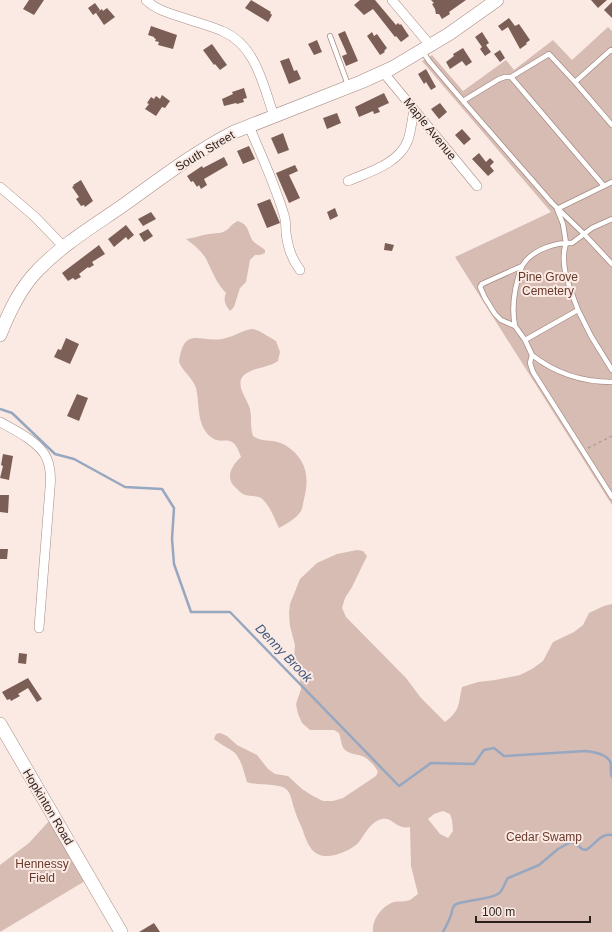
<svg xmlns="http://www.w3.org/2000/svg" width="612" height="932" font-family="Arial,sans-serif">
<rect width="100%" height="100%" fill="#fbeae4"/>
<path fill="#d6bcb3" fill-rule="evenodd" d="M608,27l4,4v474l-157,-248 96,-45 -129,-151 10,-6 31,36 43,-31 8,10 39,-30 19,20z
M238,221c13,5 9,13 16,21 3,3 8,5 11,8v3l-5,2h-5l-5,5 -4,22 -6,6 -6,19 -4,4c-5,-7 -7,-10 -4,-18 -10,-10 -14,-23 -21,-36 -5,-7 -12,-13 -19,-18 9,-1 15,-4 23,-5 6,-1 14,0 19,-5 4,-4 4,-5 10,-8z
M253,329l6,2 17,10 4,11 -2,9c-10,7 -22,6 -31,12 -15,9 0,25 3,36 2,9 0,18 3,27 10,7 20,2 32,9 21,13 25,31 19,54 -1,3 -1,9 -3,12 -5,8 -15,13 -22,17 -5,-10 -9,-23 -18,-30 -5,-3 -12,-1 -18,-4 -2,-1 -5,-4 -7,-6 -12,-10 -4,-23 5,-31 -9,-27 -18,-10 -30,-20 -15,-12 -11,-32 -15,-49 -3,-10 -13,-16 -17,-26 5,-39 23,-17 47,-24 9,-2 16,-8 27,-9z
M357,550l6,1 4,5 -15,31 -7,11 -3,10 4,9 60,61 15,20 24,24c16,-12 13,-18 17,-35l16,-5 17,-2 25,-5 12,-6 11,-8 10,-19 21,-10 9,-7 6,-12 15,-7 8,-2v328h-239c-1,-13 9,-26 21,-30 5,-1 11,0 16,-2 3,-2 5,-4 8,-6l-7,-28 -1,-39c-14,3 -17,-10 -28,-8 -11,2 -17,15 -23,23 -5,6 -16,11 -24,13 -22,5 -27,-9 -33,-27 -3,-6 -6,-13 -8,-20 -2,-6 -3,-15 -8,-19 -8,-6 -28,-3 -39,-7 -3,-9 -5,-21 -12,-29 -6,-5 -14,-8 -21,-14l2,-5 4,-1 7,3 10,9 20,10 11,14 7,5 13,2 14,13 11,7 10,5h10l10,-3 33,-22 2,-4c-2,-5 -10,-14 -16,-16 -6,-2 -13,-2 -18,-7 -3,-4 -3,-11 -5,-16l-5,-3h-24l-8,-7 -4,-9 -2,-10 5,-15 -1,-9 -6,-22 1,-13 -5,-19 -1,-13 1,-9 10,-25 17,-16 20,-9zM443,811l7,3 2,6 1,11 -5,7 -8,-4 -12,-15 6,-5z
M50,820l35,61 -85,51v-67l29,-22z"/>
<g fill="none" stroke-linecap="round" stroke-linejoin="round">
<path stroke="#97a7c0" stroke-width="2.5" d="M0,409l12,4 43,41 19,5 51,28 37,2 12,19 -2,31 2,25 17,48h39l169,174 32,-23 43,1 10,-14 10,-2 10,8 82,-5c8,1 23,3 25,13 0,5 -1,8 1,13
M443,932c3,-6 6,-11 8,-17 1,-3 1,-7 3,-9 2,-5 35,-6 44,-12 6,-4 6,-11 10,-16l31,-13 19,-16 9,-5 4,-2 4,1 7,6 4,1c10,-6 14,-17 26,-15"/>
</g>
<path fill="#7b5f56" d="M29,0h15l-10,15 -11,-6z
M251,0l20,12 -1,1 2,2 -4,7 -23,-14z
M360,0h15l21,25 2,-2 2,2 1,-1 8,12 -8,6 -5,-6 -1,1 -22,-28 -9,6 -10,-10z
M431,0h35l-17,12 1,2 -8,5 -3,-5h-3l-1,-5 -3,-5 2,-1z
M591,0h16l-9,8z
M612,2v16l-8,-8z
M95,3l5,7 -7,5 -5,-7z
M107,8l8,9 -11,8 -8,-12 6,-4 1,2z
M509,18l6,8 4,-2 11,16 -4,3 1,1 -7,5 -12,-22 -6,4 -4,-5z
M151,26l26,9 -4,14 -15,-4 1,-3 -4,-1 1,-2 -2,-1v-1l-6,-2z
M345,31l13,30 -12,5 -4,-10 5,-2 -9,-20z
M372,32l2,4 3,-2 10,14 -3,3 1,1 -5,3 -13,-19z
M482,32l7,11 -3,2 5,7 -6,4 -5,-7 2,-2 -7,-10z
M317,40l5,12 -8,3 -6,-11z
M212,44l15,21 -7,5 -5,-6 -1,1 -11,-15z
M463,48l9,14 -6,4 -4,-5 -12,8 -4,-7 8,-6 -1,-2z
M500,50l5,8 -5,4 -6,-8z
M289,58l5,13 3,-1 4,9 -12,5 -9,-23z
M426,69l10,18 -5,3 -5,-8 -2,2 -6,-10z
M244,88l3,10 -4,1 1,3 -7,2 -1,-1 -12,3 -2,-7 11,-5 -1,-2z
M384,93l5,10 -11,5 2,4 -6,2 -1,-3 -14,6 -4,-10z
M162,95l8,6 -5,7 -3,-1 -6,9 -11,-7 4,-5 -2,-1 4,-6 3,2 2,-3 4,3z
M440,103l7,9 -8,7 -8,-10z
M337,113l4,10 -14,6 -4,-11z
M462,129l9,10 -7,6 -9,-10z
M283,133l6,17 -11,4 -7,-16z
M249,146l6,13 -12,5 -6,-13z
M479,153l7,9 4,-4 4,4 -4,4 4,5 -6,5 -16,-17z
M224,157l4,8 -24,14 3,6 -6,4 -2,-4 -2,2 -4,-6 -2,1 -4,-6 15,-10 1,2z
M295,165l3,6 -9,4 11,23 -11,5 -13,-30z
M81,180l12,21 -8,6 -1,-2 -3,1 -5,-7 3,-2 -7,-10 2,-1 -1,-1z
M270,199l10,24 -13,5 -10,-24z
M335,208l3,8 -8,4 -3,-8z
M151,212l5,7 -13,7 -5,-7z
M126,225l8,10 -6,5 -2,-3 -12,10 -6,-8z
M148,229l5,7 -9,6 -5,-8z
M385,243l9,2 -2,6 -8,-1z
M99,245l6,9 -13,8 2,3 -5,3 -1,-1 -9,7 2,3 -6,3 -2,-2 -5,3 -6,-8z
M66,338l13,6 -9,20 -16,-7 4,-8 3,1z
M77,394l11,4 -9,23 -12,-5z
M3,454l10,2 -4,24 -9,-2 3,-12 -2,-1z
M0,495h9l-1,18 -8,-1z
M0,549h8l-1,10h-7z
M19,653l8,1 -1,10 -8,-1z
M28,678l14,21 -5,3 -9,-14 -10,6 2,2 -9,5 -1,-2 -3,1 -5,-8z
M154,923l6,9h-21z"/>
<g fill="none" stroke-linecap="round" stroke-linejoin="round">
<defs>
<path id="lane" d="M330,36l18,49
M612,51l-1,-1 -36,32 37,43
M423,52l6,9 34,40
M511,77h-6l-6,2 -36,22 89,102 32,31 -12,9h-6c-7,23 4,45 12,67
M575,82l-26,-28 -38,23 93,109
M612,219l-20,9 -8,6 28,30
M515,326c-4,-20 0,-41 7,-60
M525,340l-10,-14 -14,-6 -6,-6 -10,-16 -5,-11 2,-3 40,-18c8,-14 28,-22 44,-23l-3,-19 -6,-15 55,-27
M532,355c23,18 51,27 80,27
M612,370l-21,-34 -13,-26 -53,30 7,15 -2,8 3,9 79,125"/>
<path id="street" d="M146,0c11,11 27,14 41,19 12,4 24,7 35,12 34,14 41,54 52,85
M392,0l38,45
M383,72l94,114
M249,126c12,29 26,58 35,89 2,6 2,12 2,18 2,14 5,25 14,37
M348,181c21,-9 51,-17 60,-41 3,-9 4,-20 6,-30
M0,187l34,29 30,31
M0,422c15,8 41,21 47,37 4,10 4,19 3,29l-11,140"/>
<path id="secondary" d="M0,335c9,-23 20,-47 38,-65 25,-26 57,-45 87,-66 35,-25 70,-52 109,-72l127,-50 31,-14 57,-34 48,-34
M0,724l121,208"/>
</defs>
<use href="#lane" stroke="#a78c84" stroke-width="6"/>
<use href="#street" stroke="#a78c84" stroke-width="10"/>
<use href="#secondary" stroke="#a78c84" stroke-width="14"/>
<path stroke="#afa09b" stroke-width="1.5" stroke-dasharray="3 3" stroke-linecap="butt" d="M588,448l24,-12"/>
<use href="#lane" stroke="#fff" stroke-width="4.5"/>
<use href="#street" stroke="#fff" stroke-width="9"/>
<use href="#secondary" stroke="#fff" stroke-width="13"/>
</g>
<g text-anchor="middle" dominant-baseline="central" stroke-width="4" stroke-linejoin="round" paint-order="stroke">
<g font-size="12" fill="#291e1b" stroke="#fbeae4">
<text transform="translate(430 129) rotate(51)">Maple Avenue</text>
<text transform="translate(205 151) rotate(-31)">South Street</text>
<text transform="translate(48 807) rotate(59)">Hopkinton Road</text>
</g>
<g font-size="12" fill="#683a2b" stroke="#fbeae4">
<text x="548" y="277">Pine Grove<tspan x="548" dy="14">Cemetery</tspan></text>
<text x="544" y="837">Cedar Swamp</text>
<text x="42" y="864">Hennessy<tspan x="42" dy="14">Field</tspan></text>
</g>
<g font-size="13" font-style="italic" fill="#3e577e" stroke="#fbeae4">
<text transform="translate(284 653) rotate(46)">Denny Brook</text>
</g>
</g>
<path d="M476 916v6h114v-6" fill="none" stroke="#291e1b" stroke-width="2"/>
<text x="482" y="916" font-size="12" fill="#291e1b" stroke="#fbeae4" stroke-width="3" paint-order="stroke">100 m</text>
</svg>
